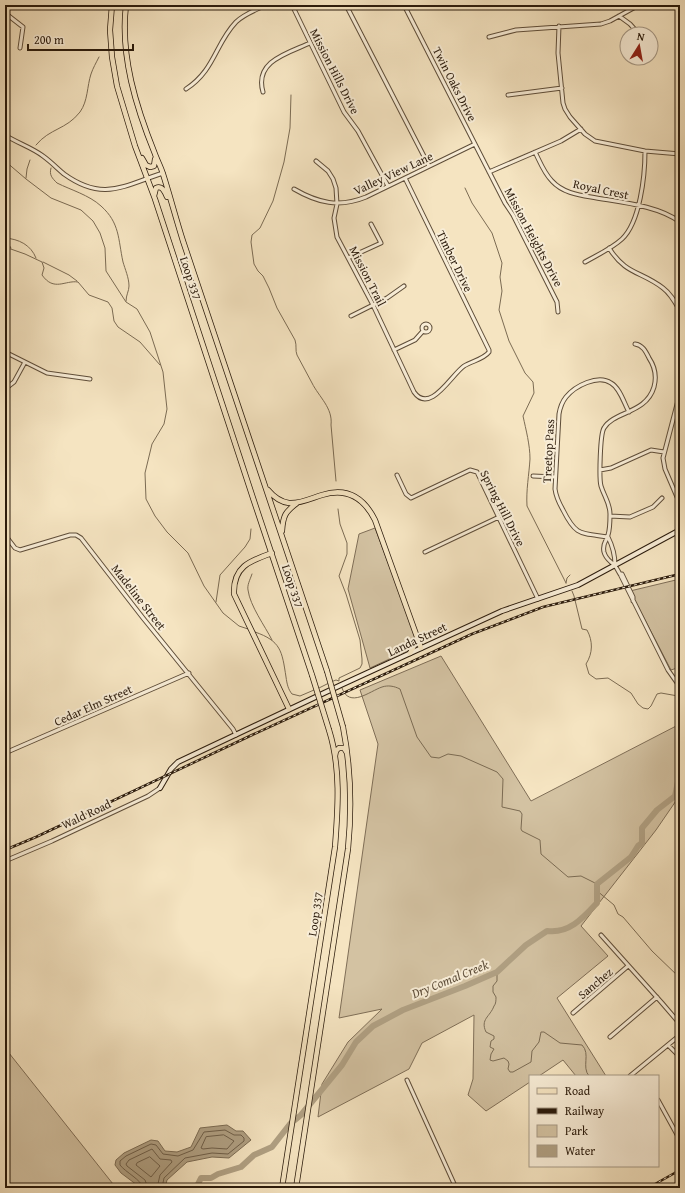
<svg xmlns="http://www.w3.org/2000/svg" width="685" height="1193" font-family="'Gentium Book Plus',serif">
<rect width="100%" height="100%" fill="#f5e4c1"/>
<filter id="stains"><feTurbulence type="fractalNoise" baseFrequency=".005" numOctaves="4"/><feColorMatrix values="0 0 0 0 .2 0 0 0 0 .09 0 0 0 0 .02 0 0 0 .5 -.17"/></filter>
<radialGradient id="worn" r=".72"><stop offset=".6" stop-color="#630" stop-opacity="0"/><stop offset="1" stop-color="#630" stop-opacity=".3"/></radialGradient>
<path fill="#d3c2a2" stroke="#7f6e57" d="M375,528l39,103 1,8 -4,10 -41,19 -22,-79 11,-55z
M680,579v88l-9,3 -41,-79z
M441,656l90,145 149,-77v71l-24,35 -75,96 27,30 -51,42 49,78h-30l-13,-16 -24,16h-9v6l-44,29 -18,-16 5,-16 1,-64 -52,28 -13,26 -91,48 4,-33 26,-42 34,-33 -43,9 39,-274 -18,-54z
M5,1048l108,136 -7,4h-101z"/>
<path fill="#b0a083" stroke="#7b6b53" d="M227,1125l9,6h7l8,9 -22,18 -17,-1 -25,5 -20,18 -2,8h-24l-20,-15 -6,-8 1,-5 8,-7 27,-13 7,1 7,10 12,1 14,-5 9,-19z"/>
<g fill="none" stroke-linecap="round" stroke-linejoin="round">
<path stroke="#6e5e48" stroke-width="1" d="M224,1135l10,6 -7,8 -15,-1 -9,1 -2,-1 5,-11z
M150,1157l10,9 -9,11 -15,-12 1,-2z
M143,1188c-1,-8 -18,-16 -23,-23v-4l6,-5 25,-12 5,1 7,9 15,2 15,-6 11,-18 21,-2 9,5h7l3,3v3l-16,13 -16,-1 -27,5 -21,20 -2,10
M148,1188l-3,-8 -18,-14 -1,-2 3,-4 23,-11 8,10 11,1 1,2 -12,13 -3,13"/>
<path stroke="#7b6b53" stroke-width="1" d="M291,95l-1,33 -6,34 -11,39 -13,27 -8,7 -1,7 3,22 4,7 5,5 6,12 8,20 18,32c2,6 0,10 2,15 5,9 10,19 15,28 7,14 21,25 19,42l5,56
M36,145c14,-17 30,-15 44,-33 8,-11 7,-26 11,-38 2,-6 5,-11 8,-17
M5,161l21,18 25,19 30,12 12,11 7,12 5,15 1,23 20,31 11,7 13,23 13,40 4,37 -3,15 -12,20 -7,29 1,26 9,17 12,16 21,21 16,33 19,27 16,13 9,3
M51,168c-2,7 1,10 6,15 14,7 32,12 44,23 19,17 17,33 22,56 2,7 6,16 6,24 0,5 -3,9 -3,15
M26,178l1,-9 3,-9
M465,188l7,15 20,30 10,30 -2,14 2,14 -3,19 10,31 16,32 8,9 1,11 -11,23c3,14 7,29 7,43 -1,16 -4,31 -3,47l39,77
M5,238c14,1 26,7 31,20
M5,239l6,9
M5,247l20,7 17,8 2,6 -2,7c12,17 23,5 36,7l11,13 19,7 4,6 2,13 4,6 22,15 20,23
M43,262l26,13 8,6
M252,574c-2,6 -5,11 -4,16 2,16 17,36 24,50
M566,583l1,-5 3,-3
M572,591l2,5 8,33 5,1c6,11 6,23 -1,34l3,10 7,5 12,-1 23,15 7,11 5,4 5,1 3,-3 6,-12 4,-1 17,3 2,3
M216,602l4,-27 25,-28 5,-8 1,-10
M255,632c26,9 27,19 31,45 1,7 2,12 6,17l8,2 14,-6
M331,682l5,-2 3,1v-3l21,-10 2,-4v-5l-2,-19 -14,-46 -7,-18 8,-22v-11l-7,-19 -2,-15
M319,688l10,-5
M342,688c7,21 28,3 40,-1 6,-2 12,-1 18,2l17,48 14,20 8,1 9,-4 13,2 36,16 6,7 -1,28 18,4 2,3 -1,15 1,2 18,9 1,14 27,23 13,-1 16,8
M596,890l18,15 4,9 5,3 29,34 28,27
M497,972v9l-4,5v6l3,5c0,3 0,7 -2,9 -4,11 -14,13 -8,26l8,4v3l-3,2 -1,6 4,2 -3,5 -1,6 3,1 11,-3 4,3 1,3 -1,5 2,3h3l18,-10 1,-11 7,-9 2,-10h3l16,11 22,2c9,9 -1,22 7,31"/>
<path stroke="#b0a083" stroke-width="6" d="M196,1188l5,-10h10l7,-4 23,-7 13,-12 18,-8 18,-23 11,-9 41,-50 14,-23 17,-16 30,-16 62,-24 32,-14 29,-27 21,-14c22,3 36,-13 50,-28v-19l34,-27 7,-11 4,-3v-15l15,-18 18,-14 5,-24"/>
<defs>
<path id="street" d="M292,5l52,107 14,19 30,55
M346,5l83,161
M404,5l101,198 8,12 44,87 1,10
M5,13l18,14 -3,21
M619,16l11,8 9,10
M559,26l-1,27 5,50 2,6 5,8 15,17 10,7 50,10 35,3
M489,37l27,-7 85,-6 9,-3 29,-16
M186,89c29,-19 29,-45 50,-67 8,-8 20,-12 30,-17
M263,92c-9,-31 25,-39 47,-49
M508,95l54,-7
M5,135c12,8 26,12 38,21 7,5 14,12 21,18 39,28 59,12 99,-1
M535,152c5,10 9,21 17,29 10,11 25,14 39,16 27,5 67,8 89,25
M316,161l12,10 5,8 3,9 1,16 -3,14 3,19 36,68 41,87c16,23 38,-18 50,-26 8,-5 20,-7 25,-14v-2l-84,-172
M489,172l72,-31 20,-12
M294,189c24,14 45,19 72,8l109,-53
M609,248c17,27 32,23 54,40 8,6 12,14 17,23
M348,258l33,-15 -10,-19
M585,262c12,-7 26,-13 37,-23 18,-17 23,-63 23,-88
M351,316l36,-18 17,-12
M422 328a4 4 0 1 1 8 0a4 4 0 1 1-8 0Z
M635,344c8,1 11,8 14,14 6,9 8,18 5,29 -8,27 -40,24 -50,41 -4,6 -5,51 -3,58 3,10 9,17 9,28 0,7 0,15 -2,21 -2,8 -6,8 -4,17 2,8 7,9 11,14 2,2 3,5 5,8l48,96 12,17
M394,350l21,-10 8,-9
M5,352l42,21 43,6
M5,389l9,-7 11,-20
M680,393l-17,65 2,11 15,35
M600,470l11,-2 40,-18 13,2
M397,475l9,19 5,4 59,-28 7,2 61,127
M533,476l22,1
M610,516l20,1 23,-10 9,-9
M5,535l10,13 5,2 50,-15h6l5,3 62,80 90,111 3,6
M608,537c-28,-4 -32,-1 -45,-27 -4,-7 -7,-13 -8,-21l4,-75c1,-6 3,-12 7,-17 9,-11 32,-23 45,-14 9,5 13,20 18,29
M608,537c4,8 7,19 7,28
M425,552l74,-35
M620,574h2l11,23v4
M5,753l184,-80
M5,861l47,-20 96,-45 12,-8
M601,935l61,68 18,21
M573,1013l55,-47
M610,1037l47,-40
M668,1045l12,12
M630,1076l50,-41
M407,1080l49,108
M658,1100l22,40"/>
<path id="secondary" d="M160,788l11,-19 7,-7 163,-77 161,-74 76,-26 102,-55"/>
<path id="primary" d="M112,5l-2,25 2,27 5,29 18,60 20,53 98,299 59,177
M126,5c-6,51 10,102 29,149 2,6 6,13 8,20 7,22 13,45 20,67l144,430
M142,158l4,7 4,2 4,-1 1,-7
M154,196l2,-8c6,-3 9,4 11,9
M268,490c5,6 13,12 21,13 11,1 23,-5 33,-8 25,-8 42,3 53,25l46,128
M282,531c1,-15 3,-19 15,-28
M272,553c-23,8 -39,14 -38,41l55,115
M410,653l5,-9 2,-7
M335,756l1,-5 3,-3h5l3,5
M282,1188l53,-341c3,-39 6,-79 -6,-117
M296,1188l52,-339c4,-41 3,-81 -5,-122"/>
</defs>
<use href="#street" stroke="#5e4d39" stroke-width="5"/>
<use href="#secondary" stroke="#2b1b0c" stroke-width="6"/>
<use href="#primary" stroke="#2b1b0c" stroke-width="6"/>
<use href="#street" stroke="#f8edd7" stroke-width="3"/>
<use href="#secondary" stroke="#f8edd7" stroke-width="4"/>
<use href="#primary" stroke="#f5e4c1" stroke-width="4.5"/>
<defs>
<path id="rail" d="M5,850l31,-13 216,-102 220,-101 71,-27 137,-33
M648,1188l32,-18"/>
</defs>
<use href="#rail" stroke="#2b1b0c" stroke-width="2.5"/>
<use href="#rail" stroke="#f8edd7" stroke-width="1" stroke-dasharray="3" stroke-linecap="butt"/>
<defs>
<path id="primary-bridge" d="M327,671l16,56
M312,675l17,55"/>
</defs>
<use href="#primary-bridge" stroke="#2b1b0c" stroke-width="6" stroke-linecap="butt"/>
<use href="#primary-bridge" stroke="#f5e4c1" stroke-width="4.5"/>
</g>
<g text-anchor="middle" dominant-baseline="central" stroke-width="4" stroke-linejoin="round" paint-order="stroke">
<g font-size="12" fill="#2b1b0c" stroke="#f8edd7">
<text transform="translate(335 71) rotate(63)">Mission Hills Drive</text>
<text transform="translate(455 84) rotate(63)">Twin Oaks Drive</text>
<text transform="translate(393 173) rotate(-25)">Valley View Lane</text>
<text transform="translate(601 189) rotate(12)">Royal Crest</text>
<text transform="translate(534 237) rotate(62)">Mission Heights Drive</text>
<text transform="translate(455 261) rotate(64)">Timber Drive</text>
<text transform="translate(368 276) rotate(63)">Mission Trail</text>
<text transform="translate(191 278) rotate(72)">Loop 337</text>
<text transform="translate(548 451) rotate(-87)">Treetop Pass</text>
<text transform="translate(503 508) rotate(63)">Spring Hill Drive</text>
<text transform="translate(293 586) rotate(72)">Loop 337</text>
<text transform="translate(139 597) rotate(52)">Madeline Street</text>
<text transform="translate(417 639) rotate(-25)">Landa Street</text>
<text transform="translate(93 705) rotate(-24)">Cedar Elm Street</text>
<text transform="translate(86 814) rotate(-25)">Wald Road</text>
<text transform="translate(315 914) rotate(-81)">Loop 337</text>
<text transform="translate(595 983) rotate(-40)">Sanchez</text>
</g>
<g font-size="13" font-style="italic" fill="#60503c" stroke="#f8edd7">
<text transform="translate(450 979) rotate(-22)">Dry Comal Creek</text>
</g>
</g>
<rect width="685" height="1193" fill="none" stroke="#f5e4c1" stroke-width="20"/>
<rect x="6" y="6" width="673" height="1181" fill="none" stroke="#2b1b0c" stroke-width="2"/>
<rect x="10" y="10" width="665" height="1173" fill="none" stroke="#2b1b0c"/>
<rect x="529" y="1075" width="130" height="92" fill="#f8edd7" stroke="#a69986"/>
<rect x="537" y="1088" width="20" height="6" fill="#f5e4c1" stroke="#a69986"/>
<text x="565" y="1095" font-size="12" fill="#2b1b0c">Road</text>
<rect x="537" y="1108" width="20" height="6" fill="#2b1b0c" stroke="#a69986"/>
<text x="565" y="1115" font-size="12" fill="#2b1b0c">Railway</text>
<rect x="537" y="1125" width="20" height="12" fill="#d3c2a2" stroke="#a69986"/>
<text x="565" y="1135" font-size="12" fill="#2b1b0c">Park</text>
<rect x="537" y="1145" width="20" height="12" fill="#b0a083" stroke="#a69986"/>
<text x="565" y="1155" font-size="12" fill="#2b1b0c">Water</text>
<g transform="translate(639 46) rotate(11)"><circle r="19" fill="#f8edd7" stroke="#a69986"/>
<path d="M0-3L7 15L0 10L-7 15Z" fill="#8f2418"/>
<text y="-6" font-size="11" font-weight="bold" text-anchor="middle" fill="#2b1b0c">N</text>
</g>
<path d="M28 44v6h105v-6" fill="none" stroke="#2b1b0c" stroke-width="2"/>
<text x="34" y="44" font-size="12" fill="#2b1b0c" stroke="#f8edd7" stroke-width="3" paint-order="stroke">200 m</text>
<rect width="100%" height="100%" filter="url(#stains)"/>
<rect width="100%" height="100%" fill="url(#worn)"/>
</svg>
